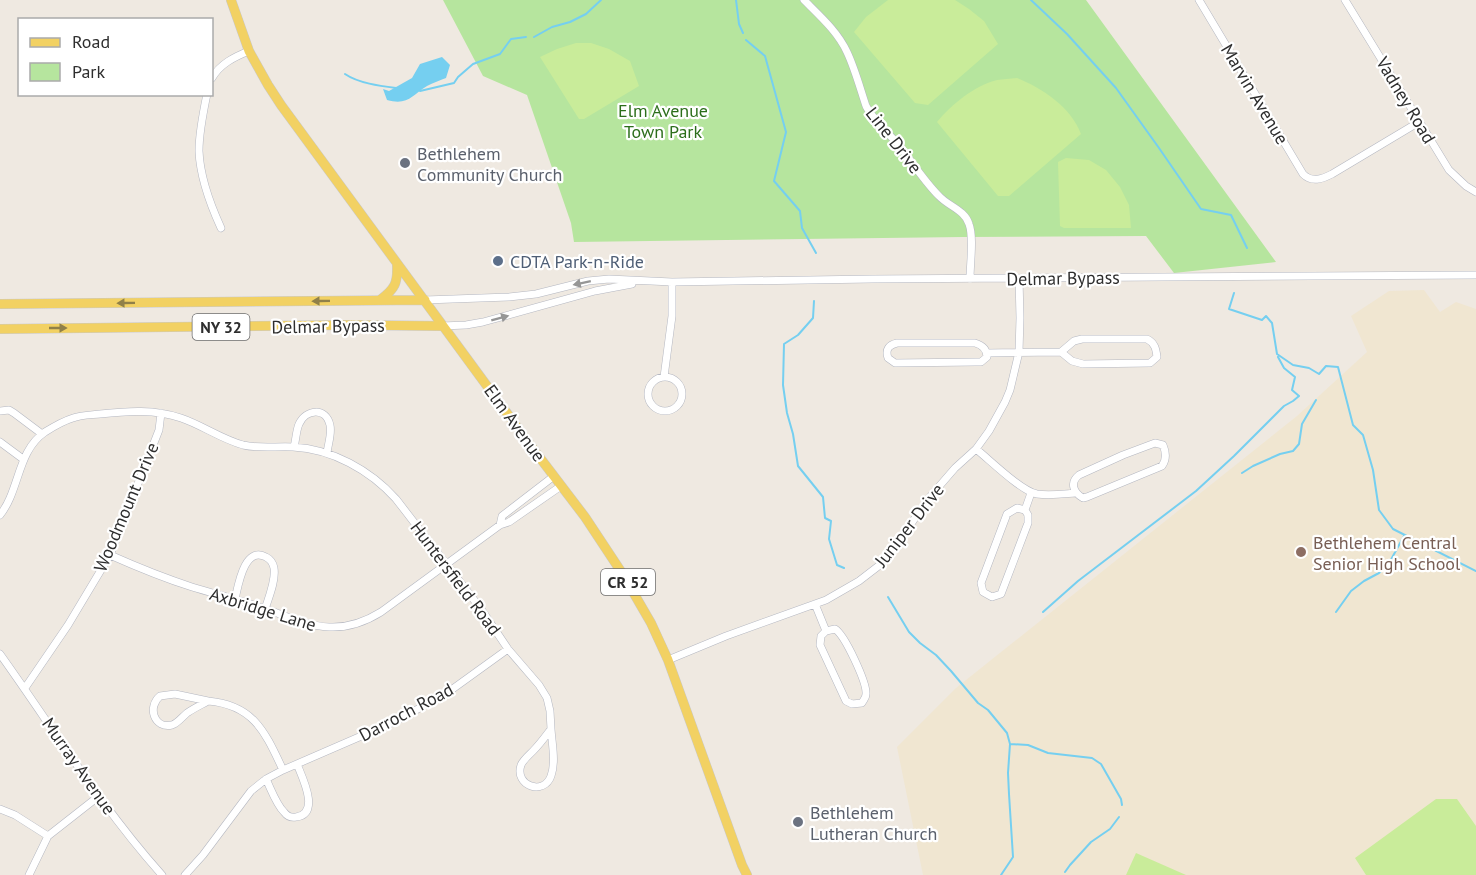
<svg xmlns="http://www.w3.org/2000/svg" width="1476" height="875" font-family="'PT Sans',sans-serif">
<rect width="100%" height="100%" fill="#efe9e1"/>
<path fill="#f0e6d1" d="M1424,290l16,22 16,-10 20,7v566h-553l-26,-128 59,-59 341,-272 70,-64 -16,-36 38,-25z"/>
<path fill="#b6e59e" d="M443,0h643l190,262 -102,11 -28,-37 -183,1 -389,5 -3,-19 -44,-128 -44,-19z"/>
<path fill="#c9ec9a" d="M888,0h67l14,9 15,12 14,23 -70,61 -13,-2 -61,-71 12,-15z
M576,43h15l18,6 21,12 9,25 -55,33h-5l-39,-62 17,-8z
M1017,78c25,10 54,29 64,56l-72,62h-11l-61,-74c15,-18 37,-36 60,-42 6,-1 13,-1 20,-2z
M1066,158l23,2 17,10 14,17 9,18 2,23h-67l-4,-2 -2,-64z
M1436,799h21l19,27v49h-110l-11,-17z
M1136,853l50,22h-60z"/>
<path fill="#75cff0" d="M442,57l8,8 -4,13c-6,2 -13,5 -19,8 -15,9 -19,20 -40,14l-4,-11 6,2 23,-13 8,-14z"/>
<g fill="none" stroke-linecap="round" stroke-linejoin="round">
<path stroke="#75cff0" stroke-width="2" d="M736,0l3,24 4,9
M1031,0l36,34 49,54 43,60 42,61 30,6 16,33
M534,37l18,-10 18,-5 16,-8 15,-14
M746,40l19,16 21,76 -12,49 26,30 2,17 14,25
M345,74c13,9 35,12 51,14
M420,91l34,-8 4,-6 15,-13 27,-10 11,-15 15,-2
M1234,293l-5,16 33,11 4,-4 6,7 5,31 16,11 16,3 10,6 7,-8 12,1 15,58 10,10 10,35 6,40 14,19 83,42
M814,301l-1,17 -15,17 -14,9 -1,41 4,28 6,21 5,32 25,31 2,21 6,3 -2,18 8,26 7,3
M1242,473l11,-7 27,-12 13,-3 6,-7 3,-20 14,-24
M888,597l21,35 11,11 16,12 15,16 27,32 10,7 19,23 3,11 -2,29 1,21 4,63 -12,18
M1043,612l35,-31 118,-90 38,-35 50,-50 9,-5 6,-5 -7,-6 3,-13 -11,-9 -6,-11
M1336,612l15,-21 13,-10 15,-8 9,-8 16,-29
M1010,744l18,1 20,8 44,5 9,6 20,35 1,6
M1065,872l5,-7 21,-23 19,-13 9,-12"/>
<defs>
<path id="minor" d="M804,0c16,16 34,32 43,52 8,17 13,36 19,54 8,15 22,27 33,39 13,17 25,36 40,51 9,10 26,14 30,28 5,13 1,40 1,55
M1199,0l104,174c9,9 19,5 29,0l87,-52
M1345,0l104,170 17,16 10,6
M212,78c8,-14 22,-21 37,-27
M207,94c-4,19 -8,38 -8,57 1,26 11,53 22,77
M425,300l84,-3 27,-3 52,-13 21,-2 63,3 200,-3 604,-4
M442,326l24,-1 17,-3 112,-31 37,-7
M1082,339h65c8,4 9,10 10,18l-7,6 -67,1 -11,-3 -11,-9 13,-11z
M897,343h78c7,2 12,6 12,14l-6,5h-5l-81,1 -7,-5c-3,-9 1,-13 9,-15z
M987,353l74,-1
M664,377l8,-61v-34
M648 394a17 17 0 1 1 34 0a17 17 0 1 1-34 0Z
M0,411l9,-1 5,3 28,21
M0,442l23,17
M1155,443l8,2c3,7 4,14 -1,21l-75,31 -4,1c-9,-5 -14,-15 -4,-23l44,-20z
M294,447c2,-7 2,-16 5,-23 7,-15 27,-17 31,1 2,9 -2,19 -3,28
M976,449c14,11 45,42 61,45 13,2 26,0 38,-1
M1017,508l8,2 3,5v8l-27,71 -9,3 -9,-5 -2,-9 26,-69z
M1025,510l6,-17
M0,515c20,-25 17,-64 45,-83 8,-5 18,-11 28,-14 8,-3 18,-3 27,-4 27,-3 55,-5 81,4 21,7 40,21 62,27 17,4 34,1 50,2 39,2 77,23 103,52l85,110 27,40 31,36 8,13 3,13 1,18
M500,525l2,-9 52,-40
M110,555c27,12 54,23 82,32 23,7 47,13 71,21 21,7 43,18 66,19 19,1 36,-5 52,-15l119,-87 9,-3 52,-36
M235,599c3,-12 9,-54 31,-42 4,2 7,6 8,11 2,12 -5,29 -9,41
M815,604l11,27
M835,629c10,6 32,54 31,65 0,4 -2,5 -4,9l-10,1 -6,-3 -26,-56 1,-9 5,-5z
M0,654c53,74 101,153 162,221
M668,660l58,-24 100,-36 33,-19 26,-20 44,-63 26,-30 21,-19 13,-18 16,-29 5,-12 9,-38 1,-34 -1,-40
M25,688l43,-63 42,-70 49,-125 2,-17
M175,694l33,7c-7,4 -14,7 -21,12 -5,4 -9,10 -15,12 -18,4 -25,-18 -12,-29z
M208,701c46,4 57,31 75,69
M551,729c1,15 5,33 0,47 -7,20 -37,10 -30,-11 2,-5 8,-10 12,-14 7,-7 12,-14 18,-22z
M266,779c5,10 10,25 18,33 3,4 7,6 12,5 25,-3 6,-40 1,-53
M0,809l15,6 33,21
M29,875l19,-39 51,-40
M185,875l18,-20 48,-64 15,-12 17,-9 113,-49 51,-28 61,-44"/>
<path id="major" d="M231,0l18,51 19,34 13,20 253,345 51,67 37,56 29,50 17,37 74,205 5,10
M380,300c15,-11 18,-17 17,-36
M0,304l425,-4
M0,329l351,-4 91,1"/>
</defs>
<use href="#minor" stroke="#b4b7c1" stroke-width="8"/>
<use href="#major" stroke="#c9c9c9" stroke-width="10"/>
<use href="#minor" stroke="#fff" stroke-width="7"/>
<use href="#major" stroke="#f2d163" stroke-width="9"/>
</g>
<defs><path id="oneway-solid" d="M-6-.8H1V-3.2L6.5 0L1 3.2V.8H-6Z" transform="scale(1.5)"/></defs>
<g fill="#969696">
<use href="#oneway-solid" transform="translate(582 283) rotate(168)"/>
<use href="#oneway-solid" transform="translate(500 318) rotate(-15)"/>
</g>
<g fill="#908048">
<use href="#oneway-solid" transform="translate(321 301) rotate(179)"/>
<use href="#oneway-solid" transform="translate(126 303) rotate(179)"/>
<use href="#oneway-solid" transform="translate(58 328)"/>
</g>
<g fill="#6b7280" stroke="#fff" stroke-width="2">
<circle cx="405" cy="163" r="6"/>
<circle cx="798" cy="822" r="6"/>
</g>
<circle fill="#5c6f8a" stroke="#fff" stroke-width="2" cx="498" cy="261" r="6"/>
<circle fill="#8d6e63" stroke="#fff" stroke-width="2" cx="1301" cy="552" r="6"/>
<g text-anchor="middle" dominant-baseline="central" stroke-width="4.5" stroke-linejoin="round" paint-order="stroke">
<g fill="#fff" stroke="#6d6d6d" stroke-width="1.5">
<rect x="192.5" y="314" width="57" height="26" rx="4.5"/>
<rect x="601" y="569" width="54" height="26" rx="4.5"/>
</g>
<g font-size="16" font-weight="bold" fill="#2e2e2e">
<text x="221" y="327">NY 32</text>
<text x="628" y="582">CR 52</text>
</g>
<g font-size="18" fill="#2e2e2e" stroke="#fff">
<text transform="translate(1255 94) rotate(59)">Marvin Avenue</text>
<text transform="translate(1406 100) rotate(59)">Vadney Road</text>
<text transform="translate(894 140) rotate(52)">Line Drive</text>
<text transform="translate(1063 278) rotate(-1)">Delmar Bypass</text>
<text transform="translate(328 326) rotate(-1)">Delmar Bypass</text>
<text transform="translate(515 423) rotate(54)">Elm Avenue</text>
<text transform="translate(126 507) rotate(-67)">Woodmount Drive</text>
<text transform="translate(909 525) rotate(-52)">Juniper Drive</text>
<text transform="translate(456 578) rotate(53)">Huntersfield Road</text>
<text transform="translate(263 609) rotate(17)">Axbridge Lane</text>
<text transform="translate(406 712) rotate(-28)">Darroch Road</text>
<text transform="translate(79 766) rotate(55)">Murray Avenue</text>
</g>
<g font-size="18" fill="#2c6e1b" stroke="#fff">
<text x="663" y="110">Elm Avenue<tspan x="663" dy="21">Town Park</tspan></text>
</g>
<g font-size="18" fill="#5b616d" stroke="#fff" text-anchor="start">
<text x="417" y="153">Bethlehem<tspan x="417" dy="21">Community Church</tspan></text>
<text x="810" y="812">Bethlehem<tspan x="810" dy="21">Lutheran Church</tspan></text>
</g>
<g font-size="18" fill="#4e5e75" stroke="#fff" text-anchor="start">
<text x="510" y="261">CDTA Park-n-Ride</text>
</g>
<g font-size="18" fill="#785e54" stroke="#fff" text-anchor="start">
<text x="1313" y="542">Bethlehem Central<tspan x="1313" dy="21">Senior High School</tspan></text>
</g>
</g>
<rect x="18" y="18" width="195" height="78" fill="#ffffff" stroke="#ababab" stroke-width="1.5"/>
<rect x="30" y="38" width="30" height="9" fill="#f2d163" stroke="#ababab" stroke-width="1.5"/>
<text x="72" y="48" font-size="18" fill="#2e2e2e">Road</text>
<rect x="30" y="63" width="30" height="18" fill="#b6e59e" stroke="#ababab" stroke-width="1.5"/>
<text x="72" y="78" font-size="18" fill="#2e2e2e">Park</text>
</svg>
